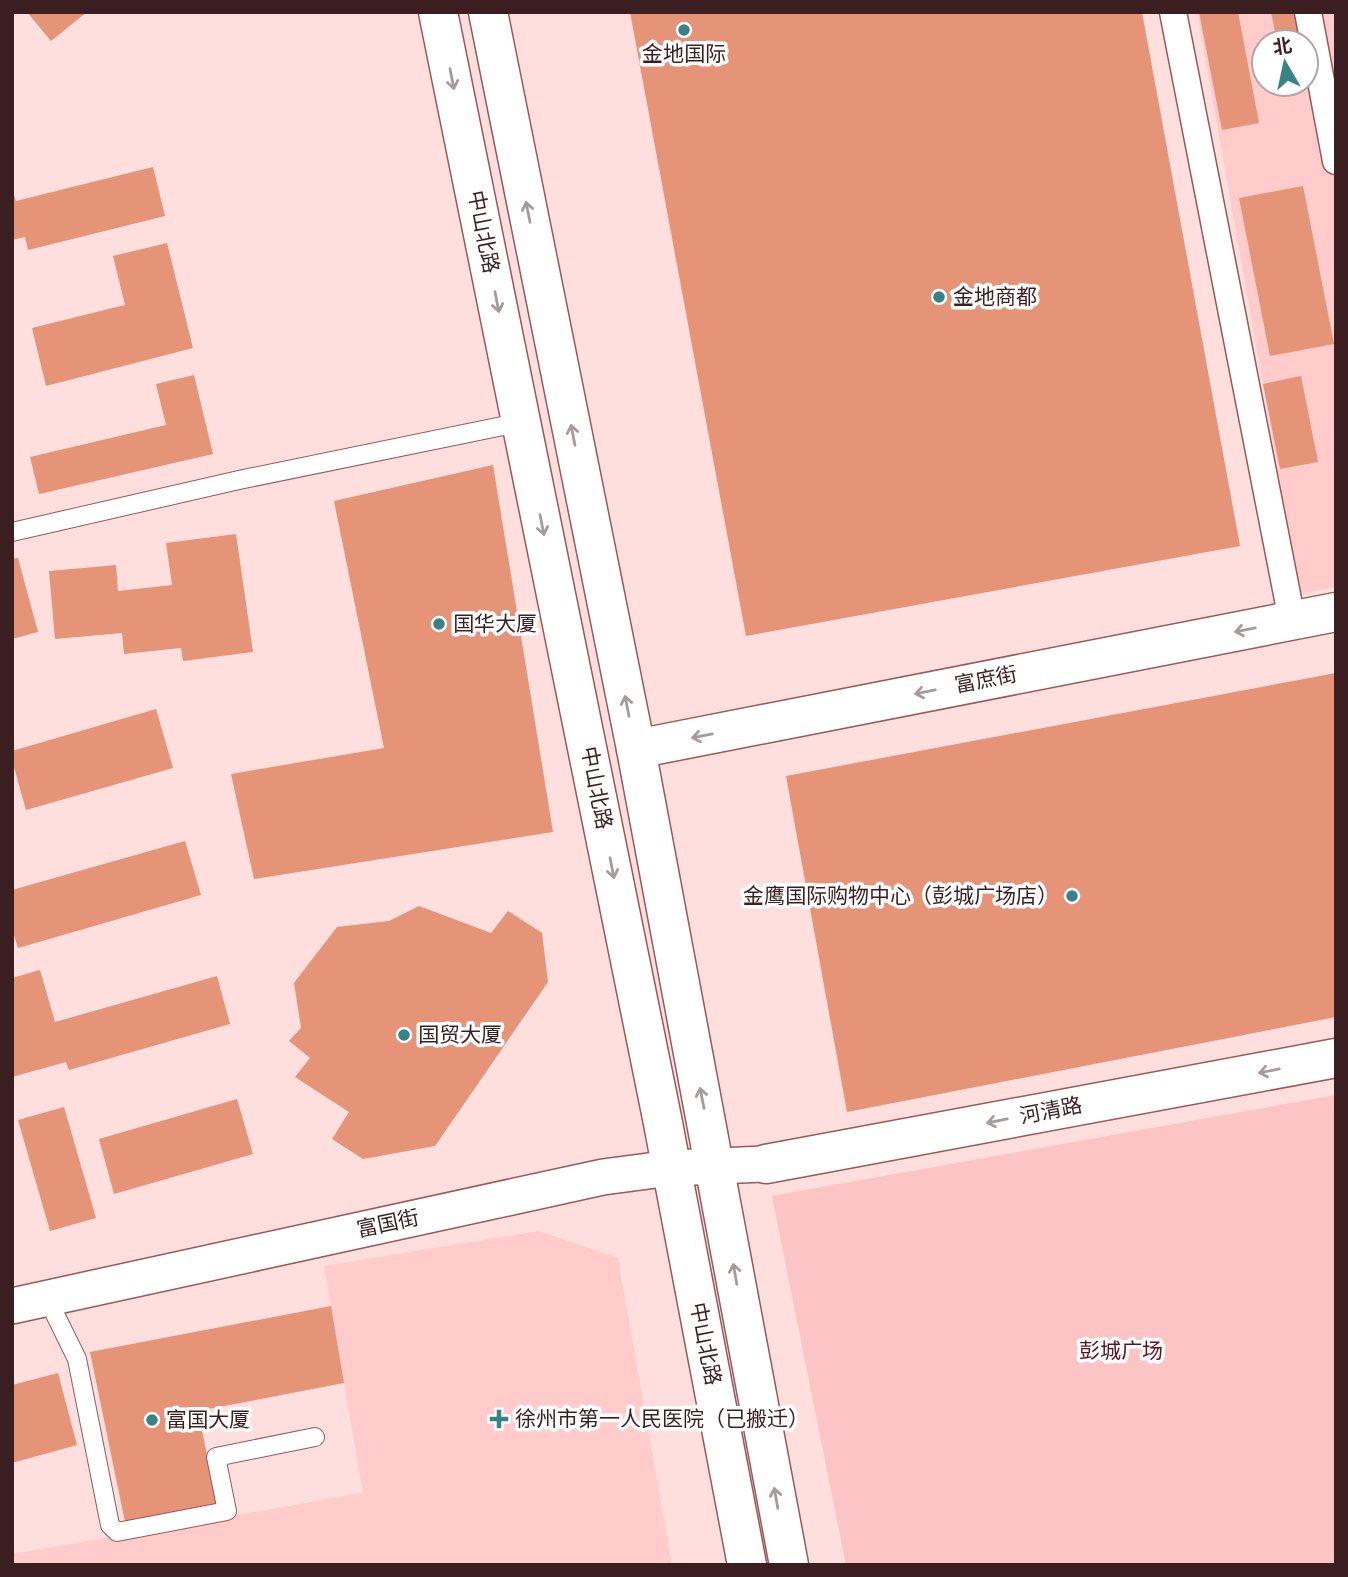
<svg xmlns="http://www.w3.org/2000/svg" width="1348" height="1577" font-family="'Sofia Sans Condensed','Noto Sans SC',sans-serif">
<rect width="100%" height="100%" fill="#fedfde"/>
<path fill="#ffcccb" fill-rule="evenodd" d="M1197,12h139v575l-36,7zM1264,42h42v42h-42z
M539,1231l79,27 54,307h-660v-11l351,-61 -39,-227z"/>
<path fill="#fcc4c4" d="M1336,1095v470h-490l-74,-369z"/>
<path fill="#e69478" d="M27,12h60l-36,29z
M630,12h512l98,534 -494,90z
M1199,12h39l21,111 -37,7z
M1271,12h28l5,30h-27z
M153,167l12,49 -137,34 -3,-13 -13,3v-51l4,12z
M1303,186l31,158 -64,12 -31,-158z
M167,243l26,105 -147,38 -14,-58 93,-23 -12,-49z
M194,375l19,79 -174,40 -9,-37 136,-32 -10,-41z
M1301,376l17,86 -38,7 -17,-85z
M493,465l60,367 -299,47 -23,-105 153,-26 -50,-247z
M236,534l17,118 -70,9 -2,-13 -57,6 -2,-21 -67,6 -6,-68 67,-6 2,26 54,-6 -6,-42z
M18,558l20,74 -26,7v-80z
M1336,673v344l-489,95 -61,-336z
M156,709l17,59 -147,42 -14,-50v-9z
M185,841l16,54 -183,53 -6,-19v-39z
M419,906l72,27 17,-22 34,22 6,49 -113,164 -72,13 -31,-20 17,-27 -54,-35 15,-19 -21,-17 12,-13 -7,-45 43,-56 52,-6z
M40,970l15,52 162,-46 13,48 -161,46 -3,-8 -54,15v-99z
M237,1099l16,55 -139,40 -15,-55z
M64,1107l32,111 -46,13 -32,-111z
M331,1306l13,77 -146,28 19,93 -92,18 -35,-170z
M58,1373l19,72 -65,18v-78z"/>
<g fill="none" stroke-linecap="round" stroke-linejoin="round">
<defs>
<path id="service" d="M12,532l227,-52 283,-58
M47,1298l30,61 33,166 7,7 110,-21 -11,-54 99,-20"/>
<path id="pedestrian" d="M1173,12l119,608
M1308,12l28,149"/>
<path id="minor" d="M12,1306l591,-129 68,-9 95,-4"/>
<path id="tertiary" d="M636,749l700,-137
M766,1164l570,-106"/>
<path id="primary" d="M438,12l224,1106 85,447
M488,12l148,737 153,816"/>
</defs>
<use href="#service" stroke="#9a5859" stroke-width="20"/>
<use href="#pedestrian" stroke="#9a5859" stroke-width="29"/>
<use href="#minor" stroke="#9a5859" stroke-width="38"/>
<use href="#tertiary" stroke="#9a5859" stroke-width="41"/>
<use href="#primary" stroke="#9a5859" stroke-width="41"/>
<use href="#service" stroke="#fff" stroke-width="18"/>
<use href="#pedestrian" stroke="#fff" stroke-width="26"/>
<use href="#minor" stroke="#fff" stroke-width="35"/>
<use href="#tertiary" stroke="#fff" stroke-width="38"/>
<use href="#primary" stroke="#fff" stroke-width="38"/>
</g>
<defs><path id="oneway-shaft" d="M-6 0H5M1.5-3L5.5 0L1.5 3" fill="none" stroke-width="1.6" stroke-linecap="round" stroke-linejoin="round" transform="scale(1.75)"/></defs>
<g stroke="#a79a9b">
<use href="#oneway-shaft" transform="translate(452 79) rotate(79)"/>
<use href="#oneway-shaft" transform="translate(528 212) rotate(-101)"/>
<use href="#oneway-shaft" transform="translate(497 302) rotate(79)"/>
<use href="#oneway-shaft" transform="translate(573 435) rotate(-101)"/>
<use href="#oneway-shaft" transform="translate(542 525) rotate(79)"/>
<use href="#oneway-shaft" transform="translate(1245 630) rotate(169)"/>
<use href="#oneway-shaft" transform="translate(925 692) rotate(169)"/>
<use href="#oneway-shaft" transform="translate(627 706) rotate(-101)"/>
<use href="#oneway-shaft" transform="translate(702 736) rotate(169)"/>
<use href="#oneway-shaft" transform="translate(612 868) rotate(79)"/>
<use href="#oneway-shaft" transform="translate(1269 1071) rotate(169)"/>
<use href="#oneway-shaft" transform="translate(702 1098) rotate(-101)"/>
<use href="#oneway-shaft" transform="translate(997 1121) rotate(169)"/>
<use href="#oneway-shaft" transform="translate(735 1274) rotate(-100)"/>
<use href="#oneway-shaft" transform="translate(776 1498) rotate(-100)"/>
</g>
<g fill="#398285" stroke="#fff" stroke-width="2.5">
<circle cx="684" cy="30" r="7"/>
<circle cx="939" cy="297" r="7"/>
<circle cx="439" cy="624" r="7"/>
<circle cx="1072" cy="896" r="7"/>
<circle cx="404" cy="1035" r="7"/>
<path d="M495.5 1408.5h7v7h7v7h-7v7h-7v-7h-7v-7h7z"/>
<circle cx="152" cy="1420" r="7"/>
</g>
<g text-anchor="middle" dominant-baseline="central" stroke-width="7" stroke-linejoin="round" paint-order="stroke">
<g font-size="21" fill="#3b1f20" stroke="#fff" text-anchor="start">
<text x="684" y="54" text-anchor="middle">金地国际</text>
<text x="953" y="297">金地商都</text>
<text x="453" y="624">国华大厦</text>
<text x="1058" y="896" text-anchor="end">金鹰国际购物中心（彭城广场店）</text>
<text x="418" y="1035">国贸大厦</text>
<text x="515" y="1419">徐州市第一人民医院（已搬迁）</text>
<text x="166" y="1420">富国大厦</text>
</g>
<g font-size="21" fill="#3b1f20" stroke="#fff">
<text transform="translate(483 232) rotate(79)">中山北路</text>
<text transform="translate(986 680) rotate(-11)">富庶街</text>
<text transform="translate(596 788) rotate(79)">中山北路</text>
<text transform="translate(1051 1111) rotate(-11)">河清路</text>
<text transform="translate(388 1224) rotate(-12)">富国街</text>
<text transform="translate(705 1344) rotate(79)">中山北路</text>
</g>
<g font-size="21" fill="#60121c" stroke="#fff">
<text x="1121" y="1351">彭城广场</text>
</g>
</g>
<rect width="1348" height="1577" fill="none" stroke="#3b1f20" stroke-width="28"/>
<g transform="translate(1285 63) rotate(351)"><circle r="33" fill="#ffffff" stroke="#b1a5a6" stroke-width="2"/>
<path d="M0-5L12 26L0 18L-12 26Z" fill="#398285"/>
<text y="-10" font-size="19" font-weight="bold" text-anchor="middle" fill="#3b1f20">北</text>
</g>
</svg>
